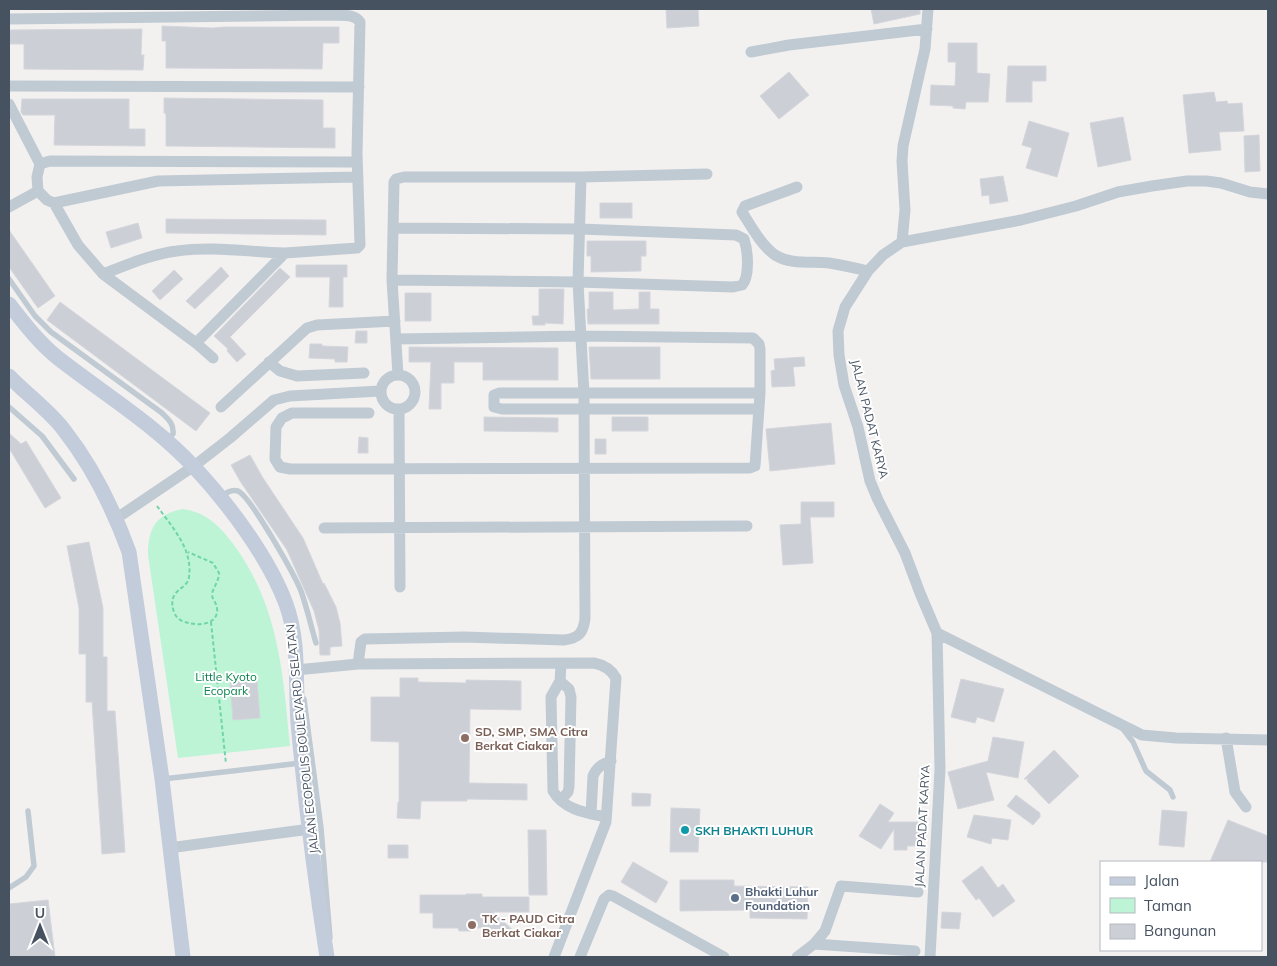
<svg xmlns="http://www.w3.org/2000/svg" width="1277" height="966" font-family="Mulish,sans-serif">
<rect width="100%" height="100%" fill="#f3f1f0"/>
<path fill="#bcf4d5" d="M183,509c23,3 38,18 51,36 45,62 49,128 56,201l-112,12 -30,-203c0,-27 8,-41 35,-46z"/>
<path fill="#cccfd6" stroke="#d4d6dc" d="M666,9h32l1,17 -32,2z
M871,9h49v5l-46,10z
M162,26l51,2 11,-1h115v16h-16l-1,26 -156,-1v-27h-4z
M142,29l-1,26h3l-1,15 -119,-1v-25h-15v-14z
M948,43h29v30l13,1 -2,28h-22l-1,7 -12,-1v-2l-23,-1 1,-20 24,1 1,-24h-8z
M1008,66h38v15h-14v21h-26z
M789,72l20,23 -30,24 -19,-23z
M1214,92l2,10 11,-1 1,3 14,-1 2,28 -25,1 2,18 -32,3 -6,-58z
M164,98l159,2v28h12v20l-169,-2v-32l-2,-1z
M22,99h107v30h16v17l-91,-1 1,-30h-32l-2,-3z
M1123,117l8,43 -33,7 -8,-44z
M1029,121l40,12 -12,44 -31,-9 6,-20 -10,-3z
M1259,135l1,36 -15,1 -1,-36z
M1003,176l5,25 -18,3 -1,-9 -7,1 -2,-17z
M600,203h32v15h-32z
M166,219l160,1v15l-160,-2z
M138,223l4,15 -31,10 -5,-16z
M9,230l46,66 -17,12 -29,-41z
M587,241h59v15h-5v15l-50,1v-16h-4z
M296,265h51v12h-4v30h-14l1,-30h-34z
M221,267l8,9 -34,33 -9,-8z
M280,268l10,9 -60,60 16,17 -9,8 -10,-11 1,-2 -14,-13z
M174,270l9,9 -23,21 -8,-9z
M539,289h25l-1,35 -18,-1v2h-12l-1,-9h7z
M589,292h24v18l26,-1v-17h11v17h9v15h-71l-1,-15h2z
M405,293h26v28h-26z
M60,302l150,111 -14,18 -149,-111z
M356,331h11v12h-12z
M310,344h12v2l26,1 -1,15h-12v-3l-26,-1z
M409,347l149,1v32h-75v-18h-29v21h-13v26h-12l2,-47h-22z
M589,347h71v32h-69z
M804,357l1,9 -12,1 2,19 -23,1 -1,-16 4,-1 -1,-11z
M484,417l74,1v14l-74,-1z
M612,417h36v14h-36z
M831,423l4,41 -65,7 -4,-42z
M9,433l12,11 5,-3 35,57 -16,10 -36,-60z
M359,437l9,1v15h-10z
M595,439h11v15h-11z
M250,455l13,23 40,60 20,46 1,-1 12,24 4,16 2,23 -12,1v8h-10l-1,-25 -5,-19 -27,-61 -47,-69 -9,-16z
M801,502h33v15h-24l3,46 -30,2 -3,-40 21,-1z
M89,542l14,66v49h4v54h8l10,141 -23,2 -10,-152h-6v-48h-7v-46l-12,-62z
M400,678h18v4l48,1v-3l55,1v29l-51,-1 -1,74 58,1v16l-60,-1v2h-46l-1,18 -23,-1 1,-16h1v-60l-28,-1v-44h29z
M961,679l43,10 -10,33 -17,-5 -2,6 -24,-6z
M257,680l3,38 -27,2 -3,-38z
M993,737l31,5 -6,36 -32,-6 8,28 -36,9 -10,-37 40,-11z
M1054,750l25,26 -30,28 -22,-23 1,-2h-4z
M632,793l19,1 -1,12h-18z
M1016,795l24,18v4l-7,8 -26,-19z
M880,804l14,9 -6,9h30v24h-11v4h-13v-21l-13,20 -22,-13z
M671,808l29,1 -2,43h-28z
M1162,810l25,2 -3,35 -25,-2z
M974,815l37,5 -3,20 -16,-2 -1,6 -24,-7z
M1228,820l40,16v26h-58z
M528,830h18l1,65h-18z
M388,845h20v13h-20z
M633,862l35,20 -12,21 -35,-21z
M982,866l16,22 5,-4 12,17 -22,16 -14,-19 -3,2 -14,-19z
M680,880h54v6l74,1 -1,32 -57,-1v-8l-70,1z
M466,894h16v3h47v15h-36l22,20 -6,7 -6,-5 -3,3 -10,-9h-19v3h-12l-1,-3h-25v-15h-13v-18h46z
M48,900l7,57h-46v-53z
M942,912l19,1 -2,16 -18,-1z"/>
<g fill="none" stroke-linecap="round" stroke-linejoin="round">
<path stroke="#70d5a9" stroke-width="2" stroke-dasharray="4 2.5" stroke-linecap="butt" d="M157,506c15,21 36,43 32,71 -1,13 -23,12 -15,35 2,7 9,10 15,11 11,3 30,1 28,-15 0,-5 -5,-8 -5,-14 1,-6 7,-13 7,-21l-6,-10 -25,-11
M211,622l15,142"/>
<path stroke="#c0cad3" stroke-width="5.5" d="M9,279l26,37 16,16 111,81c7,7 12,11 11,21l-6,5
M9,407l33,29 32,43
M221,497c5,-4 10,-8 17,-6 13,6 57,85 63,100 6,17 10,35 15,52
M304,699l17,129 9,110
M1123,729l10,13 13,29 24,19 3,7
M163,779l138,-16
M9,888l17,-11 8,-11 -6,-55"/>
<path stroke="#c0cad3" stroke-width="11" d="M9,19l322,-4c10,1 23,-2 29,7l-3,131 3,92 -3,3 -72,5 -89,90
M751,52l38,-7 138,-16
M9,86l350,1
M9,104l31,60
M797,187l-52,19 -3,6c9,14 19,33 33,43 16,10 37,6 54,8 13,2 26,5 39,8
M38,191l9,9 7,3 104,-22 200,-4
M54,203l24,42 25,29 93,69 17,15
M9,207l29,-16 -1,-14 3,-13 10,-3 307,1
M902,242l3,-32 -3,-49 1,-15 22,-97 3,-40
M103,274c24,-9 48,-20 74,-23 35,-5 73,1 108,2
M392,280l186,2 155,5 9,-2c8,-9 6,-34 2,-46l-8,-4 -156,-6 -187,-1
M269,362l11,9 17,5 67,-3
M398,375l-6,-95 2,-98 2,-3 8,-2h177l126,-3
M381 392a17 17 0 1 1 34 0a17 17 0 1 1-34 0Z
M221,407l86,-79 10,-3 78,-4
M758,409h-256l-8,-2v-12l5,-2h261
M399,410l1,177
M369,413h-77l-10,5 -6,9 -1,32 5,8 10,2 460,-1 5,-2 5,-73v-44l-1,-5 -6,-6 -172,-2 -185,3
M117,518l77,-52 36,-28 44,-38 16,-4 90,-5
M324,528l423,-2
M937,633l205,102 34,3 92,2
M358,664l3,-22 4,-3 99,-2 100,3c15,-2 19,-7 21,-21l-1,-225 -6,-112 3,-105
M561,664l-1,17 -9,16 2,94c11,19 34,22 53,26
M296,670l62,-6 236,-1c10,2 17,6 22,15l-10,144 -52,135
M560,681l9,8 2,8 -2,90 -1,5 -7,8
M1226,738l9,54 11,15
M591,814l2,-38c4,-9 9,-12 18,-15
M169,848l141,-19
M814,944l101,7
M580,957l24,-58 5,-4 4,1 111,61
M797,957l17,-13 11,-13 16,-45 77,6
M930,957l10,-188 -3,-136 -17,-40 -15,-40 -27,-53 -8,-19 -12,-54 -14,-42 -5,-30 -1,-24 7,-24 23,-36 15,-16 19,-13 119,-22 55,-14 42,-14 34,-6 35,-5h19l15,2 29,9 18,2"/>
<path stroke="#c2ccdb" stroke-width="15" d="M9,304c15,19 30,39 49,54 46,36 96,66 136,109 34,36 75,91 92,137 14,38 9,80 12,119 7,78 17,157 29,234
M9,376c17,18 40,34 55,54 29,37 49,78 65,122l33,227 21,178"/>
</g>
<g fill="#8d6e63" stroke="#fff" stroke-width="2">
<circle cx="465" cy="738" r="5"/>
<circle cx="472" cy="925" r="5"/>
</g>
<circle fill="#0f9aa8" stroke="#fff" stroke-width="2" cx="685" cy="830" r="5"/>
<circle fill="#5c6f8a" stroke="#fff" stroke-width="2" cx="735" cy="898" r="5"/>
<g text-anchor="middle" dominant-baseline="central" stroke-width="4" stroke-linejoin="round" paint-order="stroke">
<g font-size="12" fill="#465260" stroke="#fff">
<text transform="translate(870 419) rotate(76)">JALAN PADAT KARYA</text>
<text transform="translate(302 739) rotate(-96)">JALAN ECOPOLIS BOULEVARD SELATAN</text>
<text transform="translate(922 826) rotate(-87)">JALAN PADAT KARYA</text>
</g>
<g font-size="12" fill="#0f8450" stroke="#fff">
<text x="226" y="676">Little Kyoto<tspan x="226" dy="14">Ecopark</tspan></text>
</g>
<g font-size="12" font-weight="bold" fill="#785e54" stroke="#fff" text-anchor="start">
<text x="475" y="731">SD, SMP, SMA Citra<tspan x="475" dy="14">Berkat Ciakar</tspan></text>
<text x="482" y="918">TK - PAUD Citra<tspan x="482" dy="14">Berkat Ciakar</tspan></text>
</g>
<g font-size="12" font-weight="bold" fill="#0d838f" stroke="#fff" text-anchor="start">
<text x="695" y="830">SKH BHAKTI LUHUR</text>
</g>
<g font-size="12" font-weight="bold" fill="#4e5e75" stroke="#fff" text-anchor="start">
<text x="745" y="891">Bhakti Luhur<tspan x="745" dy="14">Foundation</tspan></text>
</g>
</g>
<rect width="1277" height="966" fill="none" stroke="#465260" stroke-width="20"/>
<rect x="1100" y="861" width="162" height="90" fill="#ffffff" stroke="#b5babf"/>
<rect x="1110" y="877" width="25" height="8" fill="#c2ccdb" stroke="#b5babf"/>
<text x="1144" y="886" font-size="15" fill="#465260">Jalan</text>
<rect x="1110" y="898" width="25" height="15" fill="#bcf4d5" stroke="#b5babf"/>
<text x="1144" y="911" font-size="15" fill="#465260">Taman</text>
<rect x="1110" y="924" width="25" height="15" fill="#cccfd6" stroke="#b5babf"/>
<text x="1144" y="936" font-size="15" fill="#465260">Bangunan</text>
<g transform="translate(40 926)" stroke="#ffffff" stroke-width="4" paint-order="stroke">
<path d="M0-4L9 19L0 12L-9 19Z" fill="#465260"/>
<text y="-8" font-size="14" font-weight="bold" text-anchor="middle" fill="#465260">U</text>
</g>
</svg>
